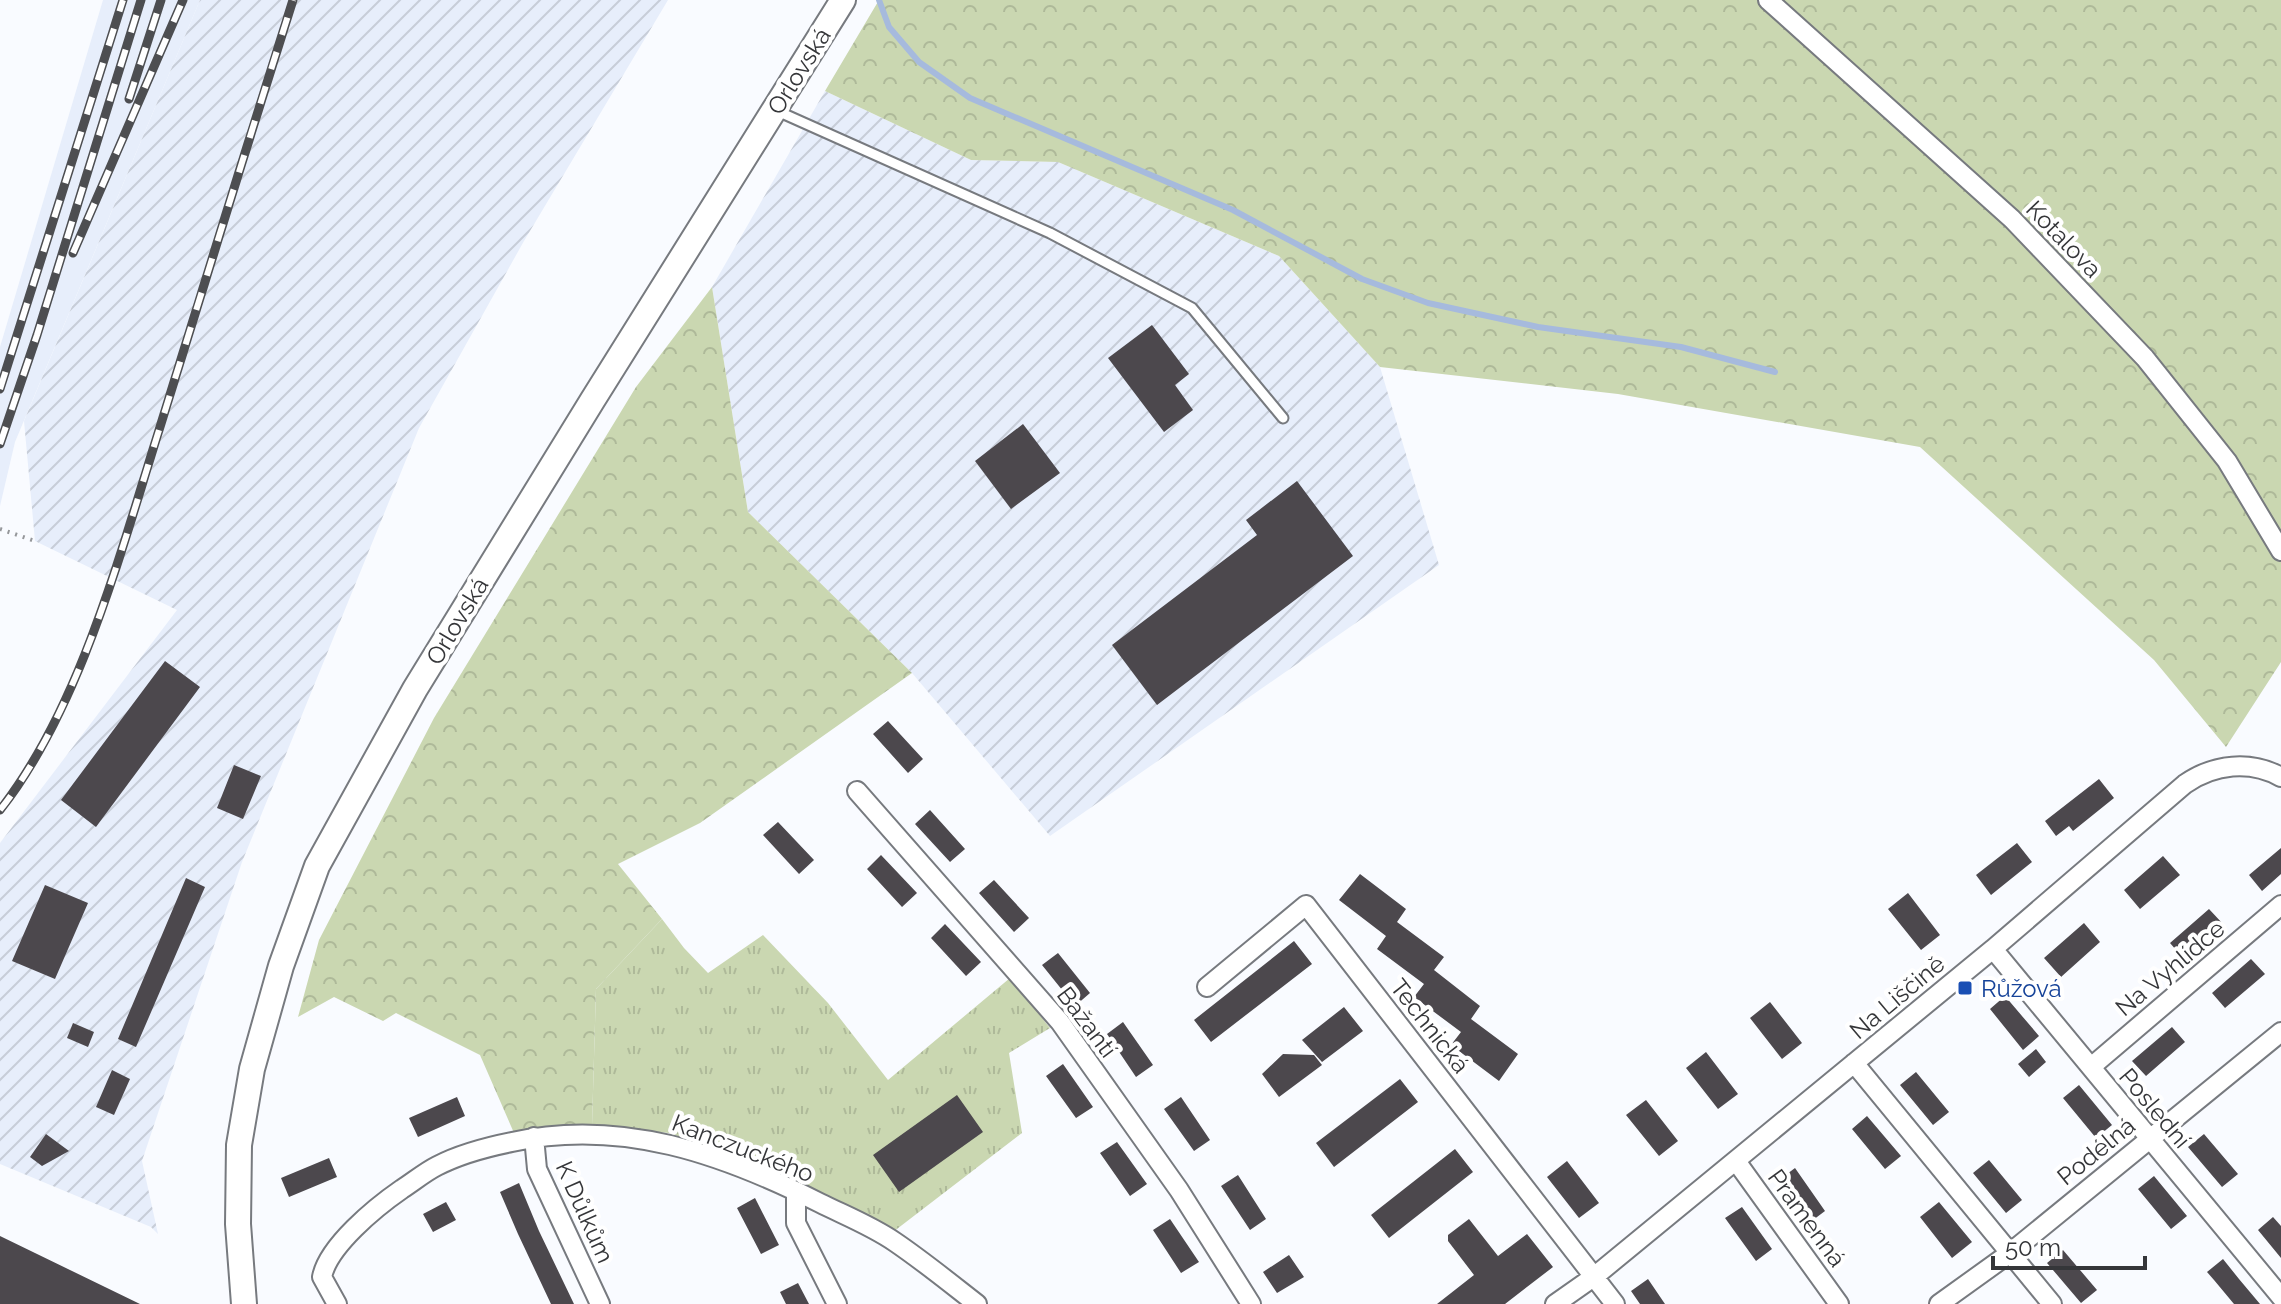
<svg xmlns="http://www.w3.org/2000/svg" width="2281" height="1304" font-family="Raleway,sans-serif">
<defs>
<pattern id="industrial-furrows" width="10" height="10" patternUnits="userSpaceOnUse" patternTransform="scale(2)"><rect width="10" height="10" fill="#e7eefb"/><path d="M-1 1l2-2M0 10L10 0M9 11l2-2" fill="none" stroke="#c7cdd8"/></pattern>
<pattern id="grass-tufts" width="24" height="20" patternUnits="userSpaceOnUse" patternTransform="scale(2)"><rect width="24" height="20" fill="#cad7b1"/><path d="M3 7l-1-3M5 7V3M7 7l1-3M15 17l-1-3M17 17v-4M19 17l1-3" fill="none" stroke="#aeb999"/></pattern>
<pattern id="forest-crowns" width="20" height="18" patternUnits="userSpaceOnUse" patternTransform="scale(2)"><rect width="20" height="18" fill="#cad7b1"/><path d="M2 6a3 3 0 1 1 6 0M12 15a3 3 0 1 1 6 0" fill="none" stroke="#aeb999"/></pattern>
</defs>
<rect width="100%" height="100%" fill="#f9fbff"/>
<path fill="#e7eefb" d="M103,0h97l-185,442 -15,64v-159z"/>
<path fill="url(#industrial-furrows)" d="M200,0h468l-144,241 -105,187 -177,434 -100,299 16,73 -7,-7 -151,-63v-321l177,-233 -142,-69 -11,-120z
M825,91l146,69 87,2 221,94 101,111 59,198 -389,271 -138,-163 -164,-161 -36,-225z"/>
<path fill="url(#grass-tufts)" d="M662,919l22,29 24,25 55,-38 65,68 60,77 122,-102 40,50 -41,25 13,80 -129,99 -131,-67 -93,-32 -77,-7 4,-137z"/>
<path fill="url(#forest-crowns)" d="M879,0h1402v662l-55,85 -72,-87 -234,-213 -302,-53 -238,-27 -101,-111 -221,-94 -87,-2 -146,-69z
M712,287l36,225 164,161 -212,150 -82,41 44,55 -66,70 -4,137 -49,1 -29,6 -34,-78 -84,-42 -13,8 -49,-24 -36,20 21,-77 115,-222 202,-331z"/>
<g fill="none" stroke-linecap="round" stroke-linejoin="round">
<path stroke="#a6badd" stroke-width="6" d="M879,0l10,27 30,35 51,36 263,112 129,69 66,24 110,24 143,20 94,25"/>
</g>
<path fill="#4c484d" d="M1152,325l37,49 -14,11 18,25 -29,22 -56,-74z
M1023,424l37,49 -49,36 -36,-48z
M1297,481l56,75 -196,149 -45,-60 145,-110 -11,-15z
M165,661l35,26 -104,140 -35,-27z
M888,721l35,38 -15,14 -35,-39z
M234,765l27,11 -18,43 -26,-11z
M2099,779l15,19 -41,33 -4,-5 -13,10 -11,-15z
M930,810l35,39 -15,13 -35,-38z
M778,822l36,38 -15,14 -36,-39z
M2017,843l15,19 -41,33 -15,-20z
M2281,848v26l-19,17 -13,-16z
M881,855l36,38 -15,14 -35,-38z
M2163,856l17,19 -40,34 -16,-19z
M1360,874l46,35 -9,13 47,35 -10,13 46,36 -9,13 47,35 -19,27 -48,-36 10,-13 -47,-35 10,-13 -47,-35 9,-13 -47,-36z
M186,878l19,9 -69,160 -18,-8z
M994,880l35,38 -15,14 -35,-39z
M45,885l43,18 -33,76 -43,-18z
M1908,893l32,42 -19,15 -33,-41z
M2209,909l14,15 -40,34 -13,-15z
M2084,923l16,19 -39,35 -17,-19z
M945,924l36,38 -15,14 -35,-38z
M1294,941l18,23 -101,78 -17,-22z
M1058,953l32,40 -15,13 -33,-41z
M2251,959l14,15 -40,34 -13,-15z
M2005,996l34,40 -16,14 -33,-41z
M1770,1002l32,41 -20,16 -32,-41z
M1344,1007l19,24 -41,31 -20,-22z
M1123,1022l30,43 -17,12 -29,-43z
M73,1023l21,9 -6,15 -21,-9z
M2172,1027l13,15 -39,34 -14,-15z
M2036,1049l10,13 -17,15 -11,-13z
M1706,1052l32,42 -20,15 -32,-41z
M1283,1054l31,1 8,10 -43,32 -17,-23z
M1063,1064l30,43 -17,11 -30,-42z
M112,1070l18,9 -16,36 -18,-8z
M1916,1072l33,40 -16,13 -33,-40z
M1400,1079l18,23 -84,65 -18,-24z
M2079,1085l33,40 -16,13 -33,-40z
M957,1095l26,37 -84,60 -26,-37z
M457,1097l8,19 -47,21 -9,-19z
M1181,1097l29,43 -16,11 -30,-42z
M1646,1100l32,41 -19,15 -33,-41z
M1867,1116l34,40 -16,13 -33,-40z
M46,1134l23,17 -27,15 -12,-9z
M2204,1134l34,40 -16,13 -34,-40z
M1117,1142l30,42 -17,12 -30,-43z
M1455,1149l18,23 -84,66 -18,-23z
M329,1158l8,19 -48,20 -8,-19z
M1989,1160l33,40 -16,13 -33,-40z
M1567,1161l32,42 -20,15 -32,-41z
M1795,1168l30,43 -16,12 -30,-43z
M1238,1175l28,44 -16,11 -29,-44z
M2154,1176l33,40 -16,13 -33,-40z
M519,1183l20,48 35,73h-23l-33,-70 -18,-42z
M755,1198l24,47 -18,9 -24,-46z
M446,1202l10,18 -23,12 -10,-18z
M1939,1202l33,40 -20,16 -32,-41z
M1742,1207l30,42 -16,12 -31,-43z
M2273,1217l8,9v32l-23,-28z
M1170,1219l29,43 -18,11 -28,-43z
M1469,1219l29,37 29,-22 26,33 -48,37h-68l37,-29 -26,-34v-6z
M0,1236l140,68h-140z
M2063,1250l34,40 -16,13 -34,-40z
M1289,1255l15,22 -27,16 -14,-21z
M2223,1259l16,20 21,25h-26l-20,-24 -7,-8z
M1648,1279l17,25h-25l-9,-13z
M798,1283l11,21h-23l-6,-12z"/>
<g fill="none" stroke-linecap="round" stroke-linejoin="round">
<defs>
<path id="lane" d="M775,110l275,123 142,75 91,110"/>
<path id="street" d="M1768,0l244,219 133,139 82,103 54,90
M857,791l203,231 119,168 72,114
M1993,949l288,348
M1207,987l99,-82 309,399
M1854,1063l198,241
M2091,1067l190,-162
M534,1137l3,32 63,135
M1736,1161l103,143
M796,1191v32l41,81
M337,1304l-15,-27c6,-31 54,-70 80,-88 11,-7 23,-17 35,-23 23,-12 50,-19 75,-24 109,-24 211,12 308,61 24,12 52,23 75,39 28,19 55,41 82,62
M1555,1304l40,-28 398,-327 192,-165c29,-20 65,-24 96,-7
M1939,1304l71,-51 271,-221"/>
<path id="secondary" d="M244,1304l-6,-80 1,-79 13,-76 29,-103 36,-100 98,-177 177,-288 251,-401"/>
</defs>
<use href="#lane" stroke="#777a7f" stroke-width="13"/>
<use href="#street" stroke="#777a7f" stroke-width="22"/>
<use href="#secondary" stroke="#777a7f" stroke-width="28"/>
<path stroke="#95979a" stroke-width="4" stroke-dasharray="2 6" stroke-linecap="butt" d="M0,529l35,12"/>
<use href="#lane" stroke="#fff" stroke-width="9"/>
<use href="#street" stroke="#fff" stroke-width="18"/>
<use href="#secondary" stroke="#fff" stroke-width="24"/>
<defs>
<path id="rail" d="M129,99l32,-99
M73,253l110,-253
M0,389l123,-389
M0,444l37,-109 104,-335
M0,810c81,-103 121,-260 160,-383 44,-142 88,-285 133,-427"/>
</defs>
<use href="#rail" stroke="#4d4e51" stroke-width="9"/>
<use href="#rail" stroke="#fff" stroke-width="6" stroke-dasharray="18" stroke-linecap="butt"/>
</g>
<rect fill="#1a4fb4" stroke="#fff" stroke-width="3" x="1957" y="980" width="16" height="16" rx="4"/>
<g text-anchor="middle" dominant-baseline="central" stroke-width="8" stroke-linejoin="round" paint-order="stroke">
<g font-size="24" fill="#353639" stroke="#fff">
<text transform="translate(799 71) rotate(-58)">Orlovská</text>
<text transform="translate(2064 239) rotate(46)">Kotalova</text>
<text transform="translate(457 621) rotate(-59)">Orlovská</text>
<text transform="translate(2170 968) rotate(-40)">Na Vyhlídce</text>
<text transform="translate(1897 997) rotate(-40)">Na Liščině</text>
<text transform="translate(1087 1022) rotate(53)">Bažantí</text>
<text transform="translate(1430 1026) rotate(52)">Technická</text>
<text transform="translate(2155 1108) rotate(50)">Poslední</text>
<text transform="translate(743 1148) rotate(21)">Kanczuckého</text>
<text transform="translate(2096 1151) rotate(-39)">Podélná</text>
<text transform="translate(585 1212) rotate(66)">K Důlkům</text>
<text transform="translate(1807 1218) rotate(54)">Pramenná</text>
</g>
<g font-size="24" fill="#164399" stroke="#fff" text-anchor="start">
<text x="1981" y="988">Růžová</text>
</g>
</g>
<path d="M1993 1256v12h152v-12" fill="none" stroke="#353639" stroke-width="4"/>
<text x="2005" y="1256" font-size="24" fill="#353639" stroke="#ffffff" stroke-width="6" paint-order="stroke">50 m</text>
</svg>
